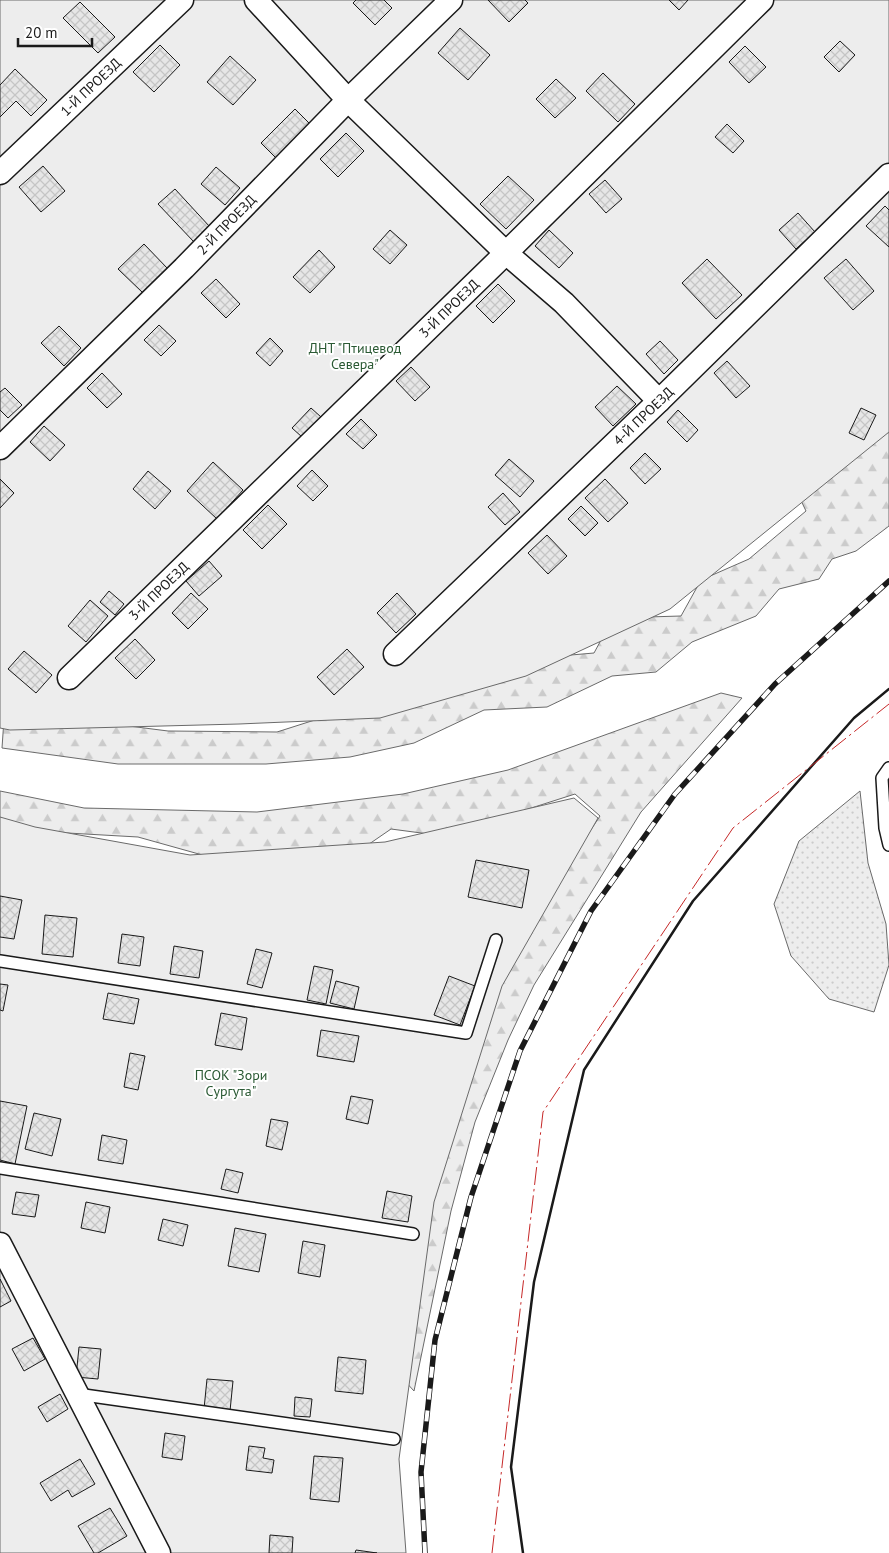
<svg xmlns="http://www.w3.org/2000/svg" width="889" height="1553" font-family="'PT Sans',sans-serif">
<defs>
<pattern id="grass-dots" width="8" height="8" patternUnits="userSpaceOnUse" patternTransform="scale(1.25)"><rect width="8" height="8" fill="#ededed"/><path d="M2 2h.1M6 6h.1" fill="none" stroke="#cbcbcb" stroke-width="1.8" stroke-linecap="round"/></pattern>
<pattern id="forest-firs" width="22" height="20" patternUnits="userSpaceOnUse" patternTransform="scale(1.25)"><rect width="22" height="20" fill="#ededed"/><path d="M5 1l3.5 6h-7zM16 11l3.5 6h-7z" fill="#cbcbcb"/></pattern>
<pattern id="building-cross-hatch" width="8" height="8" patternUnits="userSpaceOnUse" patternTransform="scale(1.25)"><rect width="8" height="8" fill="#e6e6e6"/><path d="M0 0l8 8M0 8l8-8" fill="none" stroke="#c5c5c5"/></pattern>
</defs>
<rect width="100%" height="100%" fill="#fff"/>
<path fill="url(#grass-dots)" stroke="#6a6a6a" d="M860,791l8,72 18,61 3,41 -15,47 -45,-13 -38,-43 -17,-52 25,-63z"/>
<path fill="url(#forest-firs)" stroke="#6a6a6a" d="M889,395v131l-33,25 -24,8 -13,20 -40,10 -23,27 -64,26 -36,30 -44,4 -65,31 -63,3 -70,33 -64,14 -84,7h-148l-116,-16 2,-29h70l94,12 109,1 66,-21 90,-44 161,-14 19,-35 68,-2 20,-36 48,-21 57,-48 -22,-46z
M721,693l21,5 -101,114 -107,173 -26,55 -33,82 -24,89 -37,180 -10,-11 23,-156 47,-178 43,-105 83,-125 -25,-22 -131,42 -53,-7 -32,22 -153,5 -68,-19 -88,-5 -50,-12v-29l84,17 173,4 146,-18 105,-24z"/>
<path fill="#ededed" stroke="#6a6a6a" d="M0,0h889v432l-219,177 -144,67 -146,42 -141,6 -229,6 -10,-2z
M574,798l24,20 -96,168 -68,216 -35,257 7,94h-406v-736l35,10 155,28 195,-13z"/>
<path fill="url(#building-cross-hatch)" stroke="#1a1a1a" d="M356,0h28l8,8 -17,17 -22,-22z
M488,0h37l3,3 -19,19z
M669,0h19l-9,10z
M80,2l35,35 -17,16 -35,-35z
M460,28l30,27 -22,25 -30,-27z
M840,41l15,14 -16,17 -15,-15z
M160,45l20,20 -26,27 -21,-20z
M745,46l21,21 -17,16 -20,-21z
M230,56l26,24 -23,25 -26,-23z
M15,69l32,31 -16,16 -15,-15 -16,16v-32z
M603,73l32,31 -17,18 -32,-31z
M556,79l20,19 -21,20 -19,-19z
M295,109l18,18 -34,34 -18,-18z
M727,124l17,17 -11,12 -18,-16z
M346,133l18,18 -26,26 -18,-18z
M43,166l22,25 -24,21 -22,-25z
M216,167l24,21 -15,17 -24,-21z
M508,176l26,24 -28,29 -26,-25z
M605,180l17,19 -16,14 -17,-19z
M175,189l35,38 -16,15 -36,-38z
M885,206l4,4v37l-23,-21z
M798,213l17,19 -19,17 -17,-19z
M390,230l17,15 -17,19 -17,-15z
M549,230l24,23 -14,15 -24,-22z
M144,244l24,25 -25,24 -25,-24z
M319,250l16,17 -25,26 -17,-16z
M707,259l35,36 -26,24 -34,-36z
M846,259l28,32 -21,19 -29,-32z
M216,279l24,25 -14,14 -25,-25z
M498,284l17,17 -22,22 -17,-17z
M159,325l17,16 -15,15 -17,-16z
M59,326l22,22 -17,18 -23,-23z
M270,338l13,13 -13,15 -14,-13z
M660,341l18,19 -14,14 -18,-20z
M727,361l23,25 -14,12 -22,-25z
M411,367l19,20 -15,14 -19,-20z
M102,373l20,21 -15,14 -20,-20z
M617,386l19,18 -23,22 -18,-19z
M5,388l17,17 -14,13 -8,-8v-18z
M311,408l10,9 -19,20 -10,-9z
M861,408l15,7 -12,25 -15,-7z
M678,410l20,20 -11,12 -20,-20z
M361,419l16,16 -14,14 -17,-15z
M44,426l21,19 -15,16 -20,-19z
M645,453l16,16 -16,15 -15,-16z
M509,459l25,22 -14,16 -25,-22z
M213,462l30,28 -26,29 -30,-28z
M312,470l16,16 -15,15 -16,-15z
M148,471l23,20 -16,18 -22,-20z
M0,479l14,14 -14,15z
M605,479l23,24 -20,19 -23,-24z
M503,493l17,19 -15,13 -17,-18z
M268,505l19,19 -25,25 -19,-19z
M581,506l17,17 -13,13 -17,-17z
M547,535l20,21 -19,18 -20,-21z
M209,561l13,15 -23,20 -13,-15z
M109,591l15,13 -9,11 -15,-13z
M191,593l17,16 -20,20 -16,-16z
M397,593l19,21 -20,19 -19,-20z
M90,600l18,16 -22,26 -18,-16z
M135,639l20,21 -19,19 -21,-21z
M347,649l17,18 -30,28 -17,-18z
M24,651l28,24 -16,18 -28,-24z
M476,860l53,10 -7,38 -54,-11z
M0,896l22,4 -8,39 -14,-2z
M45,915l32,3 -4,39 -31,-3z
M122,934l22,3 -4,29 -22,-3z
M174,946l29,5 -4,27 -29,-4z
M256,949l16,4 -10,35 -15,-4z
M314,966l19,4 -7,34 -19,-4z
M449,976l26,10 -15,39 -26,-10z
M336,981l23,6 -5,22 -24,-6z
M0,984l8,1 -5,26 -3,-1z
M108,993l31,6 -5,25 -31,-5z
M221,1013l26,5 -5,32 -27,-5z
M321,1030l38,6 -5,26 -37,-6z
M130,1053l15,3 -7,34 -14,-3z
M351,1096l22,4 -5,24 -22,-5z
M0,1101l27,5 -12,58 -15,-4z
M34,1113l27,6 -9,37 -27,-7z
M271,1119l17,3 -6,28 -16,-4z
M102,1135l25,5 -4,24 -25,-4z
M226,1169l17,4 -5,20 -17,-4z
M387,1191l25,5 -4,26 -26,-4z
M16,1192l23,3 -4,22 -23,-3z
M86,1202l24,5 -5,26 -24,-5z
M163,1219l25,6 -5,21 -25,-6z
M235,1228l31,6 -7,38 -31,-6z
M303,1241l22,4 -5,32 -22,-4z
M0,1279l11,22 -11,6z
M33,1338l12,21 -21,12 -12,-22z
M79,1347l22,2 -3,30 -22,-2z
M338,1357l28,3 -3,34 -28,-3z
M207,1379l26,2 -3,30 -26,-2z
M60,1394l8,15 -21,13 -9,-15z
M295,1397l17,2 -2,18 -16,-1z
M165,1433l20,3 -3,24 -20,-3z
M249,1446l16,2 -2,10 11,2 -2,13 -26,-3z
M314,1456l29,2 -4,44 -29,-3z
M80,1459l15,25 -23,13 -4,-7 -17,11 -11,-18z
M110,1508l17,28 -29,17h-4l-16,-27z
M270,1535l23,2 -1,16h-23z
M356,1550l21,3h-22z"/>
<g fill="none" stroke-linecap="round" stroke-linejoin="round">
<defs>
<path id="service" d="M889,768l-7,10 3,50 4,17
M0,961l466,72 30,-93
M0,1168l413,66
M77,1394l317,45"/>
<g id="minor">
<path d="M256,0l92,100 158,153 58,50 95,98"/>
<path id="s1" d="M0,173l182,-173"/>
<path id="s2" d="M0,448l184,-180 164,-168 103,-100"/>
<path id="s3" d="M395,654l264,-253 230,-226"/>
<path id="s4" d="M69,678l437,-425 256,-253"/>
<path d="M0,1244l159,309"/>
</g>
</defs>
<use href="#service" stroke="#1a1a1a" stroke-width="14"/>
<use href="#minor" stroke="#1a1a1a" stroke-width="25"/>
<use href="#service" stroke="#fff" stroke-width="11"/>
<use href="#minor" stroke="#fff" stroke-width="22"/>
<defs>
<path id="rail" d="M425,1553l-4,-81 14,-132 36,-143 49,-146 71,-140 84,-117 100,-110 114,-103"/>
</defs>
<use href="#rail" stroke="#1a1a1a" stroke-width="5.5"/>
<use href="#rail" stroke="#fff" stroke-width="4" stroke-dasharray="11" stroke-linecap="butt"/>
<path stroke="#1a1a1a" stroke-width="2.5" d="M523,1553l-12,-86 23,-185 50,-212 109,-169 161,-183 35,-29"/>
<path stroke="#c62828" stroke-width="1" stroke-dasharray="18 4 2.5 4" stroke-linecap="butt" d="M492,1553l51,-441 190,-284 156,-124"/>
</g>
<g text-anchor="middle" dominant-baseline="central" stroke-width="4" stroke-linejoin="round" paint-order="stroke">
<g font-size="14" fill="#1a1a1a" stroke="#fff">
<text stroke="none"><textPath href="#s1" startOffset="125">1-Й ПРОЕЗД</textPath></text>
<text stroke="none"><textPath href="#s2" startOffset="318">2-Й ПРОЕЗД</textPath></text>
<text stroke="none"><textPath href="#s4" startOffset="530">3-Й ПРОЕЗД</textPath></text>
<text stroke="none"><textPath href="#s3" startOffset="344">4-Й ПРОЕЗД</textPath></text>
<text stroke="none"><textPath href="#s4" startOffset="125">3-Й ПРОЕЗД</textPath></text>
</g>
<g font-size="14" fill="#2b5a34" stroke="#fff">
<text x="355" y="348">ДНТ "Птицевод<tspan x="355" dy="16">Севера"</tspan></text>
<text x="231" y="1075">ПСОК "Зори<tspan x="231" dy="16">Сургута"</tspan></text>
</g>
</g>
<path d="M18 38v8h74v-8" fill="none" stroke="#1a1a1a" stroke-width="2.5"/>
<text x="25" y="38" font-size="15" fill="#1a1a1a" stroke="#ffffff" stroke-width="4" paint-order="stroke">20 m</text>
</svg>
